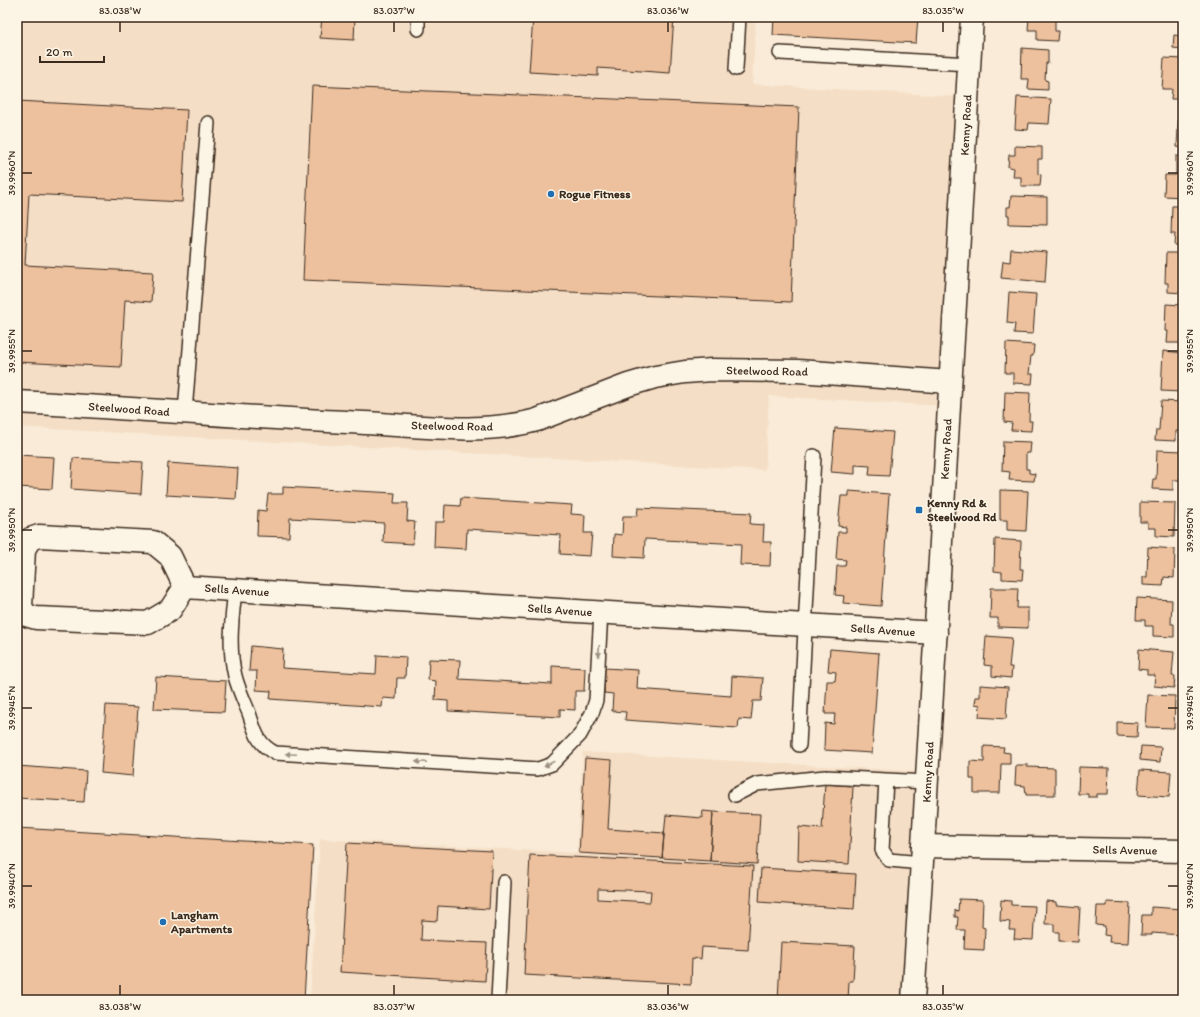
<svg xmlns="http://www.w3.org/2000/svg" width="1200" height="1017" font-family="Itim,sans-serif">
<rect width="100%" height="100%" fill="#f9ebd7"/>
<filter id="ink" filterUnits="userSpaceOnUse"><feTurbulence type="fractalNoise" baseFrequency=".025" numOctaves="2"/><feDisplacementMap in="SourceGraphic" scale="8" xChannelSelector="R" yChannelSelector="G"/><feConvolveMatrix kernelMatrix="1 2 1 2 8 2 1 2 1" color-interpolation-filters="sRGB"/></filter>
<g filter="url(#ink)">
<path fill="#f5dec6" d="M17,17h739l-4,67 212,13 -18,309 -177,-10 -4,74 -748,-43z
M583,752l342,20 -13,228h-602l10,-161 257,14z"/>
<path fill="#edc19d" stroke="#3b2a1e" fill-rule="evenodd" d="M322,17h33l-1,23 -34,-2z
M533,17h192v4l-51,-4 -4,56 -72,-5v8l-69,-4z
M774,17h144l-2,26 -143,-8z
M1029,17h26v14h3l-1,10 -20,-1v-10h-9z
M1183,20v29l-10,-1 1,-13 8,1z
M1022,48l26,2v13h-2l-1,17 3,1v9l-20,-1 1,-10h-8z
M1164,58l19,1v40h-12l1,-10h-10z
M312,86l487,21 -8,195 -488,-22z
M1017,97l34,2 -2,25 -20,-1 -1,7 -13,-1z
M17,101l170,9 -5,92 -153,-8 -4,71 128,7 -2,30 -26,-2 -4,67 -104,-5z
M1179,107h4v41l-6,-1z
M1015,146l27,1v12h-4v15l3,1 -1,11h-19v-9h-8l1,-9 -6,-1 1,-12h6z
M1176,156h7v41l-19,-1 1,-21h11z
M1011,196l36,1v28l-38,-1v-9h-2v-8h3z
M1172,206h11v39h-9l1,-11h-4z
M1011,249l36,3 -2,30 -44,-4 2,-17 7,1z
M1166,253h16v3h1v37l-15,-1v-9h-3z
M1009,292l27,2 -3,40 -19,-1 1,-9 -8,-1z
M1166,304l16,1v4h1v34h-16l1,-12h-3z
M1006,343l28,2 -1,11h-2l-2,18h4l-1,10 -19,-1v-10h-8z
M1163,351l20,2v30l-1,9 -21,-1z
M1005,392l25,1 -1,28h3l-1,10 -20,-1 1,-7 -8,-1z
M1161,401l22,1v29h-7v10l-21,-1 1,-10h3z
M835,428l58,4 -4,44 -20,-1 1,-9 -15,-1v9l-24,-2z
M1003,441l28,1 -1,11h-4v16h3v4l6,1 -1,7 -25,-1 1,-8 -8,-1z
M1157,450l26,1v29h-10v10l-21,-1 1,-10h3z
M17,455l37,2 -2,32 -35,-2z
M73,458l70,4 -2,32 -70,-5z
M168,463l70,5 -2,31 -70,-4z
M283,487l112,6 -1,10h14l-1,18 8,1 -2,22 -30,-2 1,-19 -94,-5 -1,19 -32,-1 1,-26 8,1 2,-17h15z
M1000,490l28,1 -2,40 -19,-1v-10h-7z
M849,491l40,3 -8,112 -38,-3 1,-7 -9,-1 2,-29h8l1,-6 -10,-1 2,-27h8v-5l-8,-1 3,-30h8z
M461,498l111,7 -1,9 14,1 -1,18h8l-2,23 -30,-2 1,-19 -94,-6 -1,20 -32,-2 1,-25h9l1,-17 15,1z
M1140,502l35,1 -1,34 -18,-1v-8h-8v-6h-8z
M638,508l113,5 -1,11 14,1 -1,17h8l-1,24 -30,-1 1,-21 -96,-5 -1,19 -31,-2 1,-22 8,1 1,-19h14z
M995,539l26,2 -1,28h3l-1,11 -20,-1v-7l-8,-1z
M1148,547l27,2 -1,29 -10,-1 -1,9 -20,-1v-8h4z
M991,588h27l-1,20h11v20l-30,-1v-9h-8z
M1137,598l35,2 -1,24h3v13l-21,-1v-10h-8v-6h-9z
M986,636l26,2 -3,29h3l-1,11 -19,-2v-10l-8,-1z
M251,646l32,3 -1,19 94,6 1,-19 29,2 -1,21h-8l-1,21 -13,-1 -1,9 -112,-8 1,-8 -15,-1 1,-19h-8z
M830,649l49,4 -7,100 -48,-3 1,-27 9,1 1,-10h-10l2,-33h8l1,-9 -8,-1z
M1139,649l35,3 -2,24h3l-1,12 -20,-2 1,-11h-8v-5l-9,-1z
M429,659l31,1 -1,19 93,5v-18l33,2 -1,23h-9v19l-15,-1v8l-112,-6v-10l-13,-1 1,-19 -8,-1z
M605,668l33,2 -1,19 94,7 1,-20 31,2 -2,23h-8l-2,19 -12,-1 -1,9 -113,-8 1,-8 -14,-1 1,-17 -9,-1z
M156,677l70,4 -2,31 -70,-3z
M980,685l28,2 -2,32 -27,-2 1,-12 -5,-1 1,-7h4z
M1148,695l27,1 -1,32 -28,-1z
M106,705l32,2 -5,69 -32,-3z
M1117,722l21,1 -1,14 -20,-1z
M984,746l20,1 -1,5 7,1v11h-9l-1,29h-26v-14h-4v-18l14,1z
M1141,746l20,1 -1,15 -20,-2z
M585,758l27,2 -4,69 56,4 -2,25 -83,-5z
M1016,765h12l-1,2 28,1v27h-29l-1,-9 -10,-1z
M17,766l69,5 -2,31 -67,-4z
M1079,767l30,1 -1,26h-11v3h-9v-3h-10z
M1140,770l31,2 -2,25 -31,-2z
M825,784l28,2 -4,78 -51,-3 1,-34 23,2z
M703,811l10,1 -3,49 -48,-3 4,-43 36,3z
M713,812l47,2 -3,50 -47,-3z
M17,828l296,17 -9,155h-262l-25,-1z
M347,843l145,8 -3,58 -51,-3 -1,15 -15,-1 -1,20 66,3 -2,38 -145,-9z
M530,855l223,11 -5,84 -46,-3 -1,12 -9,-1 -1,26 -167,-9zM598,889l53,2 -1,11 -52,-3z
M761,868l95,6 -2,35 -95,-7z
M959,899l24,1 -1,27 3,1 -1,22 -20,-1 1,-19h-8l1,-13h-3v-7l3,1z
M1001,900l10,1v4l24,1 -2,34 -19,-1 1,-9h-6l1,-8 -10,-1z
M1046,901l10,1v3l24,2 -2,35 -19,-1v-9h-5v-8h-9z
M1107,902l23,1 -2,40 -19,-1 1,-6 -6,-1 1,-9 -9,-1 1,-19h10z
M1151,907l32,2 -1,26 -30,-2v2h-11l1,-20h9z
M781,942l74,4 -2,35h-4l-1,19h-70z"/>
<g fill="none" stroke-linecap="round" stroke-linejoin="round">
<defs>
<path id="lane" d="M418,29v-12
M780,53l189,11
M736,69l3,-52
M185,412l23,-289
M235,590c-3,28 -7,57 0,86 3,12 9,25 14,37 6,18 8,31 26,40l263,16 14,-5 28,-29 12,-22 4,-13 5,-88
M799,745l15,-289
M886,780l-4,70 7,10 33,3
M735,795l22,-11 68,-7 102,5
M498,1000l6,-118"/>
<path id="street" d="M17,402c116,6 232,16 348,21 55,3 118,12 172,-3l91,-35 27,-8 30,-5 27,-2 86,1 152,11
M39,536l114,6 17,14 15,31 -15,23 -22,13 -112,-5 -10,-3 -5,-8 3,-58 6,-10z
M185,587l751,46
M923,846l260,5"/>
<path id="secondary" d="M913,1000l10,-154 49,-829"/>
</defs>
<use href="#lane" stroke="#3b2a1e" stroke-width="16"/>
<use href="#street" stroke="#3b2a1e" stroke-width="25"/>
<use href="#secondary" stroke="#3b2a1e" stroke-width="25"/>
<use href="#lane" stroke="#fcf5e5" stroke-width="13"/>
<use href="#street" stroke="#fcf5e5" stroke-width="22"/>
<use href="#secondary" stroke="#fcf5e5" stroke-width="22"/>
</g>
<defs><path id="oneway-solid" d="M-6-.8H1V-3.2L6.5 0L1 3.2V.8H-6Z"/></defs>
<g fill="#9c9082">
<use href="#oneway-solid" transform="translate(599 651) rotate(93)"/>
<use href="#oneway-solid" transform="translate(291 754) rotate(-177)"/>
<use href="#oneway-solid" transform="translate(421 762) rotate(-177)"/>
<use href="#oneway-solid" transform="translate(549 764) rotate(152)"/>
</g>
</g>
<path fill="none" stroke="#3b2a1e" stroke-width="1.5" d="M120,22v10M394,22v10M668,22v10M943,22v10M22,173h10M1168,173h10M22,351h10M1168,351h10M22,530h10M1168,530h10M22,708h10M1168,708h10M22,886h10M1168,886h10M120,985v10M394,985v10M668,985v10M943,985v10"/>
<g fill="#1f6fb2" stroke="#fcf5e5" stroke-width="1.5">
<circle cx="551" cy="194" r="4"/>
<rect x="915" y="506" width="8" height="8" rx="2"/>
<circle cx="163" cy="922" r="4"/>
</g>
<g text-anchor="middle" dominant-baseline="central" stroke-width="3" stroke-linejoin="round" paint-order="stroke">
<g font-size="12" fill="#3b2a1e" stroke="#fcf5e5">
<text transform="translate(966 125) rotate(-87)">Kenny Road</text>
<text transform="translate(767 371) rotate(1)">Steelwood Road</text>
<text transform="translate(129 409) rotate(4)">Steelwood Road</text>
<text transform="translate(452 426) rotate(1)">Steelwood Road</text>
<text transform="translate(946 449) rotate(-87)">Kenny Road</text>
<text transform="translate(237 590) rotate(4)">Sells Avenue</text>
<text transform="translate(560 610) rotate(4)">Sells Avenue</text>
<text transform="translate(883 630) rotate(4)">Sells Avenue</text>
<text transform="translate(928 772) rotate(-87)">Kenny Road</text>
<text transform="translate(1125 850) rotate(1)">Sells Avenue</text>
</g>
<g font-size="12" font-weight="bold" fill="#3b2a1e" stroke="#fcf5e5" text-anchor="start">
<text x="559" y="194">Rogue Fitness</text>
<text x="927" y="503">Kenny Rd &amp;<tspan x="927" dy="14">Steelwood Rd</tspan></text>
<text x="171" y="915">Langham<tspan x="171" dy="14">Apartments</tspan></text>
</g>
</g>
<rect width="1200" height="1017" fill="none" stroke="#fcf5e5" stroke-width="44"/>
<path d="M40 56v6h64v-6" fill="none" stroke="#3b2a1e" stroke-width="2"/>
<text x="46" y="56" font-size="12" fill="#3b2a1e" stroke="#fcf5e5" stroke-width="3" paint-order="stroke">20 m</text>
<rect x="22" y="22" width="1156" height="973" fill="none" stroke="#3b2a1e" stroke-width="1.5"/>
<g font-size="10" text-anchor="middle" fill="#3b2a1e">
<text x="120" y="14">83.038°W</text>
<text x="394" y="14">83.037°W</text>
<text x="668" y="14">83.036°W</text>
<text x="943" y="14">83.035°W</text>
<text transform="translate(11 173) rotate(-90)" y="4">39.9960°N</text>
<text transform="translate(1189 173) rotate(-90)" y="4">39.9960°N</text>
<text transform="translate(11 351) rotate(-90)" y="4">39.9955°N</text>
<text transform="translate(1189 351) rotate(-90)" y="4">39.9955°N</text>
<text transform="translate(11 530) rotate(-90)" y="4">39.9950°N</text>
<text transform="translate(1189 530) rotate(-90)" y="4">39.9950°N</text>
<text transform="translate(11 708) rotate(-90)" y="4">39.9945°N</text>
<text transform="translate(1189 708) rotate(-90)" y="4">39.9945°N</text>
<text transform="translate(11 886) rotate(-90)" y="4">39.9940°N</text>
<text transform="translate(1189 886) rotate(-90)" y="4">39.9940°N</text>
<text x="120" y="1010">83.038°W</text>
<text x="394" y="1010">83.037°W</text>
<text x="668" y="1010">83.036°W</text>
<text x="943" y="1010">83.035°W</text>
</g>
</svg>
